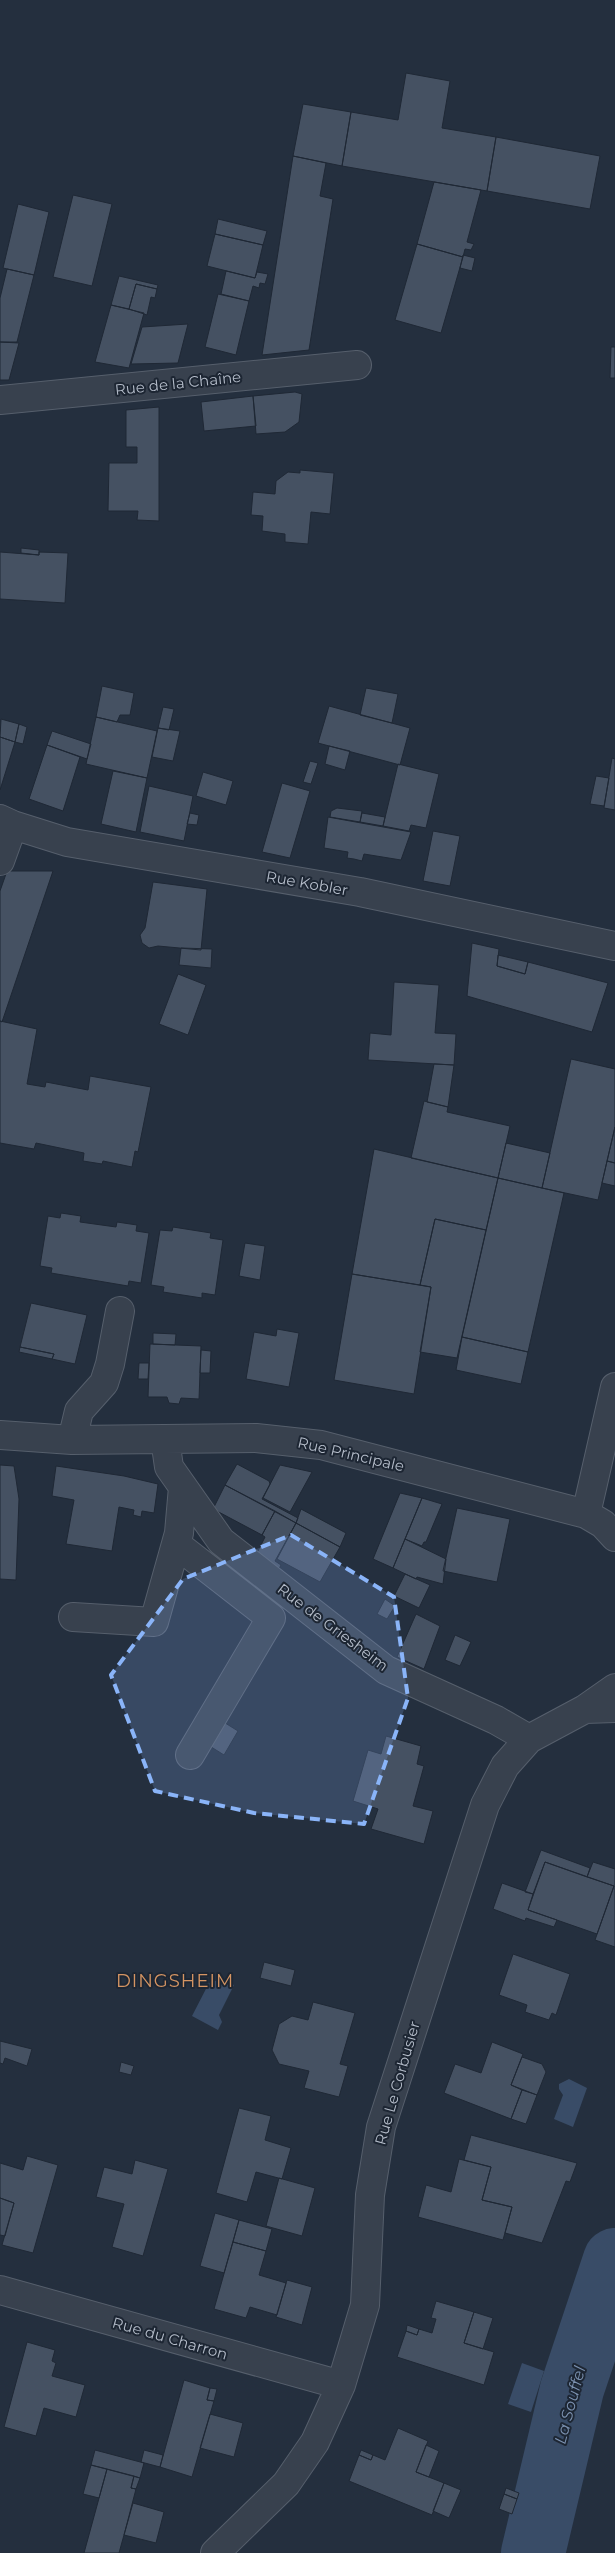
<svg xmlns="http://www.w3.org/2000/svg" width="615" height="2553" font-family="Montserrat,sans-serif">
<rect width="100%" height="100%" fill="#242f3e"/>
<path fill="#394c67" d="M221,1979l13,6 -15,30 3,7 -4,8 -26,-14 17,-33z
M569,2079l18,9 -14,39 -19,-8 9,-24 -4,-6v-5z
M522,2363l22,8 -13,41 -23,-8z"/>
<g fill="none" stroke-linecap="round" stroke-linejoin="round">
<path stroke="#394c67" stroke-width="64" d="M533,2553l39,-164 43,-129"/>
</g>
<path fill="#455162" stroke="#1f2835" d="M406,73l44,8 -8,47 54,9 -9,54 -145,-25 9,-54 47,8z
M303,104l48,8 -9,54 -49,-10z
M496,137l104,19 -10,53 -103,-18z
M293,156l33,7 -6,33 13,3 -24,151 -47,5z
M434,182l47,8 -14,52 7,2 -3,6 -6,-1 -2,8 -46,-13z
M73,195l39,9 -20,82 -39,-9z
M18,204l31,8 -15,63 -31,-7z
M218,219l49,12 -4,14 -48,-11z
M215,234l48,11 -8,33 -48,-12z
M417,244l46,13 -22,76 -46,-13z
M463,255l12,3 -3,13 -12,-3z
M7,269l27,6 -17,67h-17v-44z
M226,271l29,7 2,-6 11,2 -3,10 -5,-1 -1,5 -6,-2 -4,15 -28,-7z
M119,276l39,9 -1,4 -21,-5 -7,25 -18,-4z
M136,284l21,5 -2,9 -4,-1 -4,18 -18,-6z
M218,294l31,7 -13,54 -31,-8z
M111,305l33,8 -15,55 -34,-6z
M188,324l-10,39 -47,1 11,-37z
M0,342l19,1 -10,37h-9z
M611,347h4v31h-5z
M295,392l7,2 -3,28 -14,10 -29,2 -3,-38z
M253,396l3,30 -52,5 -3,-29z
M159,407v114l-22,-1 1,-9h-30l1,-48h28v-16h-11v-37z
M300,470l34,3 -4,41 -19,-2 -3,32 -23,-2v-8l-23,-3 1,-15 -12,-1 2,-23 22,2 1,-13 12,-9 12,1z
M21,548l18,2v5l-18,-2z
M0,552l39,3v-3l29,1 -3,50 -65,-4z
M102,686l32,7 -4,22h-10l-3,7 -21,-5z
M366,688l32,6 -6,29 -32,-8z
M329,706l81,22 -10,37 -82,-22z
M163,707l11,2 -5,21 -11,-2z
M96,717l61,14 -10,47 -61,-14z
M1,719l18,5 -4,18 -15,-5z
M19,724l8,3 -4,17 -8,-2z
M158,728l22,3 -7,30 -21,-4z
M52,731l39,13 -4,15 -40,-14z
M0,737l15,5 -15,48z
M47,745l33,12 -17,54 -34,-12z
M329,746l21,5 -5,19 -20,-6z
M612,758l3,1v51l-11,-2z
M310,761l8,2 -7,21 -8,-2z
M398,764l41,10 -13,54 -15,-3 -2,6 -26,-5z
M113,771l34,7 -11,54 -35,-8z
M203,772l30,9 -7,24 -30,-9z
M596,776l13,2 -5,28 -14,-2z
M282,783l28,8 -20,67 -28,-6z
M149,786l44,10 -9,45 -44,-9z
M337,808l25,3 -2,11 -30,-5 1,-6z
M190,813l9,2 -2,10 -10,-1z
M362,813l23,4 -2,9 -23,-4z
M328,817l83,15 -10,28 -37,-6 -2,7 -8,-2 -7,-1 1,-6 -24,-4z
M433,831l27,5 -10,50 -27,-5z
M7,871h46l-51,151 -2,-1v-130z
M153,882l54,7 -6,61 -43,-4 -9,2 -7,-5 -2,-8 5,-7z
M472,943l27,6 -2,17 28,8 3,-12 80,21 -16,49 -125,-36z
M181,948l31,1 -1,19 -32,-3z
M498,955l30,7 -3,12 -28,-8z
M178,974l28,11 -18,50 -29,-11z
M394,982l45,3 -4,48 21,1 -2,31 -86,-5 2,-27 21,2z
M0,1021l37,8 -10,55 18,3 1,-5 42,8 2,-14 61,11 -13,65 -3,-1 -3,16 -29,-6 -1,3 -19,-3 1,-8 -48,-10 -2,6 -34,-6z
M571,1059l44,10v58l-17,73 -56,-12z
M434,1064l20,1 -6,42 -21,-5z
M424,1101l24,6 -1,5 63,14 -12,52 -87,-20z
M615,1127v36l-8,-2z
M506,1143l44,10 -8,35 -44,-10z
M374,1149l124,29 -12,52 -51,-11 -15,66 -68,-11z
M607,1161l8,2v23l-13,-3z
M498,1178l66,15 -36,159 -66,-15z
M61,1213l20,3 -1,6 36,5 1,-5 20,3 -1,6 13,2 -8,50 -12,-2 -1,5 -77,-13 1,-5 -12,-2 8,-50 12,2z
M435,1219l51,11 -29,128 -37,-6 11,-65 -11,-2z
M173,1227l38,6 -1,5 13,2 -8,55 -13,-2v5l-39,-6 1,-5 -13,-2 9,-55 12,1z
M245,1243l20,3 -5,34 -21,-4z
M352,1274l79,13 -17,107 -80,-14z
M31,1303l56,12 -12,49 -23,-5 2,-5 -34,-7z
M277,1329l22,4 -10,54 -43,-8 8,-47 22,4z
M153,1333l23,1 -1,11 -22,-1z
M462,1337l66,15 -7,32 -65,-14z
M150,1344l51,2 -2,53 -18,-1 -2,6 -10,-1 -2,-6h-19z
M20,1347l34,7 -2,5 -33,-7z
M201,1350l10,1 -1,22h-10z
M139,1363h10l-1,16h-10z
M237,1464l32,17 1,3 -8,15 36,19 -2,5 -71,-38z
M0,1465l14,1 5,33 -3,81 -16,-1z
M280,1465l32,7 -22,40 -27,-14z
M56,1466l68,10 34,8 -4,29 -12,-2 -1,6 -8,-2 1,-5 -15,-3 -7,44 -46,-7 8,-44 -22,-4z
M225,1485l50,26 -13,24 -49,-26z
M400,1493l22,5 -29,70 -20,-9z
M422,1498l20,6 -16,38h-2l-2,4 -17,-7z
M457,1508l53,11 -13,63 -54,-11z
M301,1509l45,24 -6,14 -44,-24z
M275,1511l21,12 -21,38 6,4 -3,6 -22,-16 9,-18 -3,-2z
M296,1523l44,24 -20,35 -43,-23z
M405,1539l41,20 -3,25 -26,-7 -1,2 -23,-11z
M405,1574l25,11 -11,23 -25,-12z
M385,1599l10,7 -8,13 -10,-5z
M416,1614l24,12 -16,43 -27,-12z
M455,1635l16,7 -11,24 -15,-6z
M222,1721l16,10 -14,24 -16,-10z
M386,1736l35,10 -4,18 7,2 -11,40 20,5 -9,33 -53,-15 7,-20 -25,-8 15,-51 13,4z
M541,1850l49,18 -3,9 -42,-15 -12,32 -8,-2z
M545,1862l69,24 -17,48 -69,-24z
M593,1862l22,7v78l-20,-7 19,-54 -27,-9z
M502,1883l31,11 -5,16 29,10 -3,7 -28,-9 -1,3 -32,-12z
M513,1954l57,20 -14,41 -4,-2 -3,7 -24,-8 2,-7 -28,-10z
M264,1962l31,8 -4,16 -31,-8z
M313,2002l42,11 -15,51 8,2 -9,31 -35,-9 5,-17 -30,-7 -7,-14 7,-26 13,-8 16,4z
M0,2041l32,8 -5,17 -22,-8 -2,6 -3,-1z
M492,2042l31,12 -12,31 11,5 -11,29 -67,-26 11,-29 26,9z
M522,2057l20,7 4,8 -9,23 -26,-10z
M121,2062l13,4 -3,9 -12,-3z
M522,2090l15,5 -11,29 -15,-5z
M239,2108l32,8 -6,24 26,8 -9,31 -26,-7 -9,30 -31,-9z
M471,2135l106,28 -7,19 -4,-1 -24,62 -37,-10 7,-26 -30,-7 9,-33 -27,-7z
M27,2156l31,9 -25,88 -31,-8 12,-42 -14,-5v-35l23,7z
M459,2159l32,8 -9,33 30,7 -9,33 -85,-23 8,-32 25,7z
M135,2160l33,9 -25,87 -31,-9 12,-43 -28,-7 8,-30 28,7z
M279,2178l36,10 -13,48 -36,-10z
M0,2198l14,5 -9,33 -5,-1z
M215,2213l24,7 -15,53 -24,-7z
M239,2220l33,9 -6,22 -33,-9z
M233,2242l33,9 -7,24 27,8 -9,32 -27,-8 -4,11 -32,-9z
M287,2280l25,7 -10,38 -26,-8z
M436,2301l38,11 -10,31 30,9 -10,33 -87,-28 9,-26 11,4 2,-6 13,4 4,-14 -5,-1z
M474,2312l19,6 -10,31 -19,-6z
M407,2325l12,4 -2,6 -11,-4z
M27,2342l28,8 -3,11 4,2 -4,13 33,9 -9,32 -32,-9 -8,28 -32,-9z
M184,2380l26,8 -3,12 7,1 -22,76 -32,-10z
M210,2388l7,1 -3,12 -7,-1z
M210,2414l33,9 -9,34 -34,-9z
M398,2428l30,13 -12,31 28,11 -12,32 -83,-34 10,-26 12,5 2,-5 12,5z
M426,2445l13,6 -10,26 -13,-5z
M95,2450l49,13 -4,15 -49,-13z
M144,2450l19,5 -3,12 -19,-5z
M361,2450l12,5 -2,5 -12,-5z
M91,2465l16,4 -8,29 -16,-4z
M107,2469l27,7 -3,12 5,1 -12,46 -5,18h-35z
M134,2476l6,2 -4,11 -5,-1z
M444,2483l17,7 -12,28 -16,-7z
M506,2488l13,5 -2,6 -13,-5z
M504,2494l13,5 -5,15 -13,-5z
M133,2503l31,9 -8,31 -32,-8z"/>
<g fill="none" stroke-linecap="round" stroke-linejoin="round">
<defs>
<path id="minor" d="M0,400l357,-35
M0,819l13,6 54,17 293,50 255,54
M0,861l13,-36
M0,1435l72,5 184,-2 65,7 265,69 17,10 12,13
M165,1439l4,28 52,74 165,129 110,50 33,19 56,-30
M72,1440l7,-29 25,-28 6,-19 10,-53
M586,1514l29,-127
M176,1544l95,74 -81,137
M73,1617l81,5 25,-89 4,-46
M615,1688l-30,21 30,-1
M0,2290l341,95
M215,2553l71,-69 29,-42 26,-57 24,-80 5,-110 11,-68 104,-322 20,-39 24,-27"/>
</defs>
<use href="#minor" stroke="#565f6c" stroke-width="30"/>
<use href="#minor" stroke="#38414e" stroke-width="28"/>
</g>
<path fill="#8ab4f8" fill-opacity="0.2" stroke="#8ab4f8" stroke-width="4" stroke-dasharray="10 6" stroke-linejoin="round" d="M291,1535l103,62 14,101 -44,126 -110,-11 -99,-22 -44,-116 72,-96z"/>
<g text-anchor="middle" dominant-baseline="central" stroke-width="4" stroke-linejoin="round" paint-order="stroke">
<g font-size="15" fill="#b4bcc9" stroke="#1d2633">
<text transform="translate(178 383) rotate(-6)">Rue de la Chaîne</text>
<text transform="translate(307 883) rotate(10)">Rue Kobler</text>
<text transform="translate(351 1454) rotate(13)">Rue Principale</text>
<text transform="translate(333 1627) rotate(37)">Rue de Griesheim</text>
<text transform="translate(397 2083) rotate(-74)">Rue Le Corbusier</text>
<text transform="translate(170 2338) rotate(16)">Rue du Charron</text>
</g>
<g font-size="16" font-style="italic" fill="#7c92b1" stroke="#1d2633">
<text transform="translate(570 2405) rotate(-75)">La Souffel</text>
</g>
<g font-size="18" letter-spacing="1" fill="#d59563" stroke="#1d2633">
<text x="175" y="1981">DINGSHEIM</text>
</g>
</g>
</svg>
